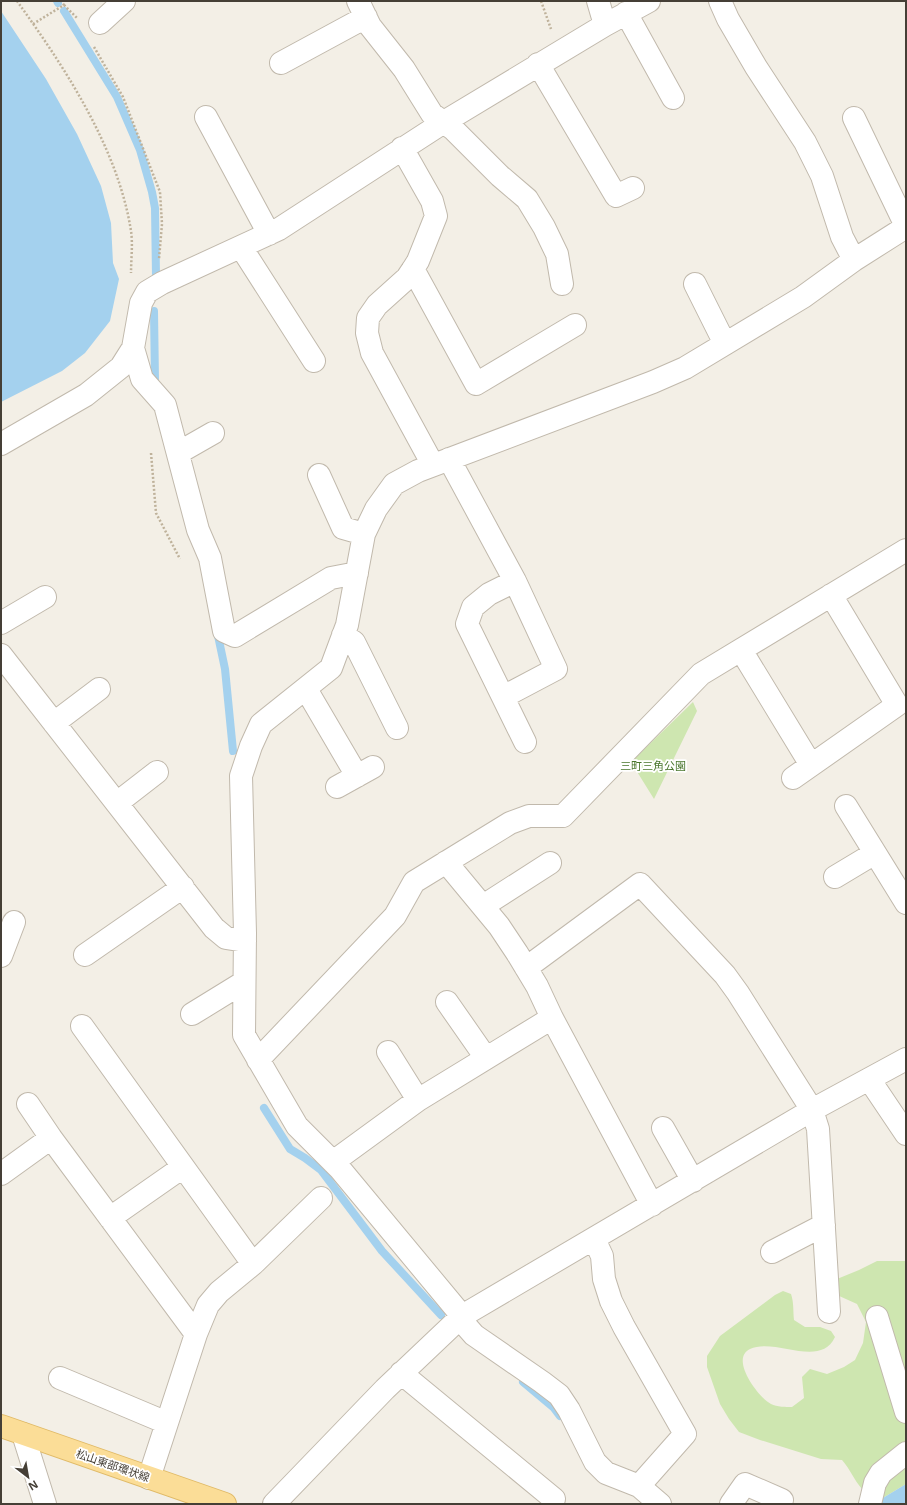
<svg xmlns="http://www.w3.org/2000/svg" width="907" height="1505" font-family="'Noto Sans','Noto Sans JP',sans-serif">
<rect width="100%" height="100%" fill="#f3efe6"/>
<path fill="#cee6b0" d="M693,702l4,9 -43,88 -23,-37z
M877,1261h29v223l-28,17c-6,-4 -12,-7 -16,-12 -8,-9 -12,-20 -20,-29l-21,-1 -61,-19 -21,-8 -10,-13 -9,-15 -13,-37v-11l13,-20 55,-41 8,-4 8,3c3,9 2,17 3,26l11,7h15l11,4 4,6c-15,32 -60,0 -85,12 -21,10 9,49 21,55 6,3 15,3 21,3l12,-9 -2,-21 8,-8 17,5 17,-7 11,-7 8,-17 3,-21 -9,-18 -20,-9v-16l22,-9z"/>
<path fill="#a4d1ee" d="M1,11l45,68 31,55 24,52 10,37 2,40 6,16 -9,42 -25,32 -23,18 -61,31z
M906,1484v20h-29l1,-3z"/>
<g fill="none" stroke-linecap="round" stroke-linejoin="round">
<path stroke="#a4d1ee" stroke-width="8" d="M57,1l1,2
M64,11l53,86 23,53 12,42 3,16 1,68
M154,311l1,70
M217,631l8,38 8,82
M264,1108l26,41 15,9 16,12 61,81 59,64
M523,1382l31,26 6,8"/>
<defs>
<path id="minor" d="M358,1l12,25 34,43 28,45 21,15 47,47 27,23 17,28 13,27 5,30
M598,1l7,24
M720,1l8,18 28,48 49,75 17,34 20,61 12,23
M626,13l47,85
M100,23l24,-22
M281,63l85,-46
M538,64l78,132 17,-8
M206,117l63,117
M854,118l52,108
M402,148l30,53 4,15 -18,45 -5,8 -6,9 -30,27 -9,13 -1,15 5,20 61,112
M241,247l73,114
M413,269l63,115 99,-59
M695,284l30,60
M133,348l9,31 23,26 33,125 12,28 14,73 11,5 96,-58 26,-5
M1,444l85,-49 35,-28 12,-19 8,-45 6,-11 15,-9 117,-54 165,-107 161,-97 44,-24
M178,453l35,-20
M449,459l66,122 41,88 -53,28
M319,475l24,53 21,6
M515,581l-26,13 -16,13 -6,17 58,118
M1,623l44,-26
M343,635l11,7 43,86
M741,650l70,115
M1,655l213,273 12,10 19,3
M306,689l51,87
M54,723l45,-34
M793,778l104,-73 -66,-110
M337,787l36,-20
M117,803l40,-31
M846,806l60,97
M446,862l53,64 18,27 20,33 15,32 100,187
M835,877l40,-24
M483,906l67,-43
M85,955l98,-68
M1,956l13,-34
M526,968l114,-84 85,91 13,18 74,117 6,19 11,183
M447,1002l39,56
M192,1014l52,-32
M82,1026l171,238
M388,1052l30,48
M258,1060l137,-144 19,-34 96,-59 19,-7h34l138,-142 205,-124
M869,1079l37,55
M28,1104l23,34 145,196
M663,1128l30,53
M333,1162l85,-62 134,-82
M1,1174l50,-36
M110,1218l73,-51
M594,1239l8,17 2,23 7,22 13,26 61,107 -46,52
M772,1252l52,-27
M877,1317l29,95
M401,1373l153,126
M60,1378l107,45
M23,1434l22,70
M149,1478l47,-144 12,-29 11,-13 34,-28 68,-66
M274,1504l111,-115 77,-73 350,-206 94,-51
M660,1504l-21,-18 -33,-13 -11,-11 -26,-52 -10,-15 -17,-13 -68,-47 -7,-8 -5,-11 -122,-147 -43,-43 -53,-91 1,-102 -4,-157 10,-30 10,-22 70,-56 16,-43 17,-91 12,-25 18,-25 24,-13 235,-89 32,-14 118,-71 51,-37 52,-33
M731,1504l14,-20 37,16
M870,1504l5,-21 6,-10 25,-20"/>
<path id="major" d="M1,1426l224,78"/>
</defs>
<use href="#minor" stroke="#c1b9ac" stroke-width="24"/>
<use href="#major" stroke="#e0ba67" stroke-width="24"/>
<path stroke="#bfb29b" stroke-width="2.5" stroke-dasharray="2 2" stroke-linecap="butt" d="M17,1c48,67 101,147 114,230 2,13 0,29 0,42
M541,1l10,28
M64,5l13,13
M33,24l31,-19 -3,-4
M94,47l29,50 37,95 2,32 -3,35
M151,453l5,60 24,46"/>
<use href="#minor" stroke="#fff" stroke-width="22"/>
<use href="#major" stroke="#fbdd97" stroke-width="22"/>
</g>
<g text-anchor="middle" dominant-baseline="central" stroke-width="3.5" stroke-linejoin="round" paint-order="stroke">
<g font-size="11" fill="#48752b" stroke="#fff">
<text x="653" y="765">三町三角公園</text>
</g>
<g font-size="11" fill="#453f36" stroke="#fff">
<text transform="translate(113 1465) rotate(19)">松山東部環状線</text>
</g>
</g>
<rect width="907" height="1505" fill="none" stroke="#453f36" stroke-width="4"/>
<g transform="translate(28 1477) rotate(149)" stroke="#ffffff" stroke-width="3" paint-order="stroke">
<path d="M0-3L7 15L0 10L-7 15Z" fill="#453f36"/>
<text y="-6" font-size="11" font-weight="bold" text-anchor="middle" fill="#453f36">N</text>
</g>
</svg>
